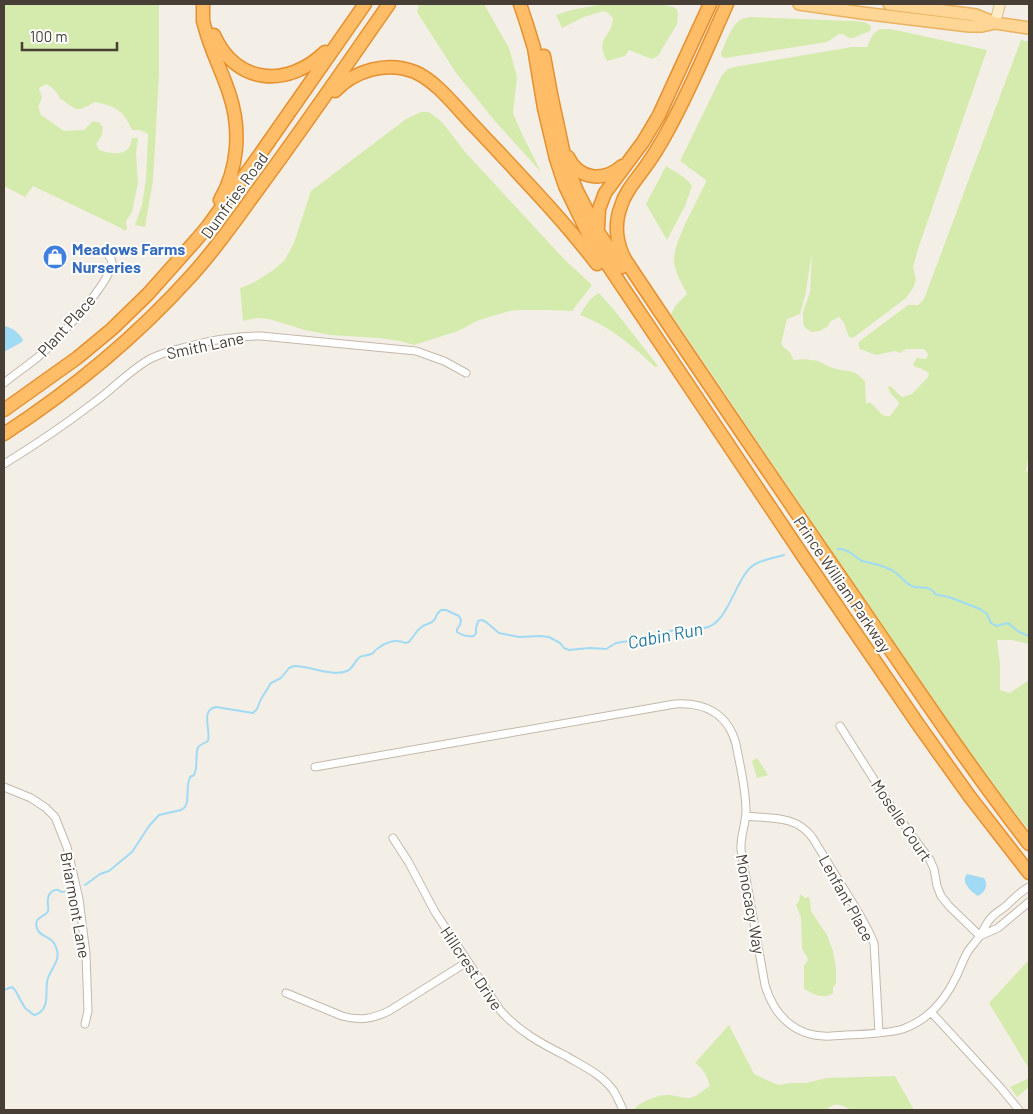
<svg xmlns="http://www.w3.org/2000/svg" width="1033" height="1114" font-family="Barlow,sans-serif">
<rect width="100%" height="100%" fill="#f4efe6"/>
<path fill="#d5ebad" d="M4,4h155v70l-6,107 -8,46 -10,-2 7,-20 4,-26 2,-45 -8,-4h-8c-9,-20 -15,-23 -37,-28 -8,4 -16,11 -24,4 -5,-3 -6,-5 -11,-7 -3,-7 -6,-11 -14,-15l-7,4 3,10 -4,9 3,8 23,16 20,-1 9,-9 7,2 3,5 -1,7 -6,9 3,6c10,3 24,7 31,-4 1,-2 1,-5 2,-8h6l-2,16 2,29 -6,29 -6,9 1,8 -3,2 -1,-2 -90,-43 -8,11 -21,-11z
M419,4h65l25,44 8,29 -4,36 8,19 20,40 -46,-51 -39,-48 -39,-61z
M604,4c18,0 58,-4 73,5l1,5 -1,10 -19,32 -6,3 -23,-9 -4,6 -18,5c-13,-23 5,-23 6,-43l-5,-5 -5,-2 -19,6 -22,11 -6,-13 15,-5z
M751,17l102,4 12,1 6,4 -1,5 -17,7h-4l-6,-4h-4l-12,8 -102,16 -3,-1 -1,-4c4,-9 10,-27 18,-32 3,-3 8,-3 12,-4z
M880,29h9l11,2 87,19 -69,199 -5,18 3,13 -3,8 -7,10 -53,40 -4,-1 -5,-14 -5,-6 -8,4 -4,6 -7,4 -8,1 -7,-4 -2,-6v-10l7,-20 2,-39 -7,43 -5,18 -13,5 -6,25c4,6 11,7 12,16 8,-1 16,-1 24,1 6,2 12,6 19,8 14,3 18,0 29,12l1,23 3,-2c8,4 11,16 21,14l9,-12c-2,-7 -10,-9 -11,-17l2,-1c5,3 7,8 12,11l10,-3 16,-17 1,-4 -9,-5 -5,-1 -2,-3 4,-6 9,1 2,-5 -4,-5h-18l-6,4 -5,-2 -19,4 -16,-6 -2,-5 2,-3 48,-36h10l6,-6 97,-259 8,2v411l-3,18 3,1v172l-17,-4h-15l3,24v26l10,3 19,-13v150l-39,-48 -153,-223 -166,-245 5,-9 11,-11c-5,-10 -12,-21 -13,-33 -2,-16 24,-62 32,-79v-2l-26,-19 42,-86 6,-6 6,-2 118,-20h15l6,-13z
M421,112h8l13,10 24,31 98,106 28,26 -20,26 -25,-1h-27l-10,1 -31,9 -21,11 -44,14 -14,-4 -21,-3 -49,-3 -25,-5 -36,-11 -12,-1 -14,3 -3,-33 13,-5 19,-12 12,-10 10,-18 17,-52 95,-72z
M666,166c9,6 20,11 26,20l-7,20 -18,34 -21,-36z
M599,293l16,18 43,55 -3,1c-22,-21 -46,-41 -75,-52 5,-8 10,-18 19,-22z
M757,758l11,17 -11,3 -5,-17z
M800,894l5,4 4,-1 1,4 1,10 16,24 6,16 3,17v16l-3,3v6c-10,7 -19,1 -29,-4v-23l4,-6 -2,-5 -4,-6 -1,-32 -5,-12 3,-4z
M1029,960v109l-40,-66z
M729,1025l25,49 19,9 7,2 10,-2h16l21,-5 68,-2 19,34h-62c-12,-4 -14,-10 -26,0h-192c4,-8 26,-16 35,-15 8,0 16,5 24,2 6,-2 11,-8 17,-11 -3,-10 -6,-17 -15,-23z
M1029,1078v9l-12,10 -7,-10z"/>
<path fill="#a0daf4" d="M4,326c8,1 15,7 19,14l-1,2 -18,10z
M967,874l17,4c5,8 1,14 -6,18 -5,-3 -12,-9 -13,-15 -1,-3 1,-5 2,-7z"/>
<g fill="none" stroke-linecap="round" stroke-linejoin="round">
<path stroke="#a0daf4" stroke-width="2" d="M838,549h4l7,3 13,9 17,4 13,5 4,3 12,11 6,3 14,1 5,3 2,3 3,1 11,2 31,12 7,5 4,9 5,3 12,-3 11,9 10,4
M85,885l15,-11 9,-3 23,-19 17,-26 10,-11 22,-5 4,-3 2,-5 1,-18 2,-7 4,-2 2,-6 1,-19 2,-4 9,-5c3,-11 -8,-31 8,-34l37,6 4,-4 4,-10 10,-16 10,-5 8,-10 5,-2c16,0 38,11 53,5 7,-3 7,-10 13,-14 3,-2 7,-1 11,-3 5,-2 1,-2 6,-5 7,-6 19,-11 28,-6l4,-1 9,-12 5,-4 9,-4 3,-3 2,-5 4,-4h5l13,6 2,4 -1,5 -3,4v3c6,4 10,5 17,4l2,-3v-5l2,-7 4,-1 4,2 13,11 20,4 21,-1 9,1 11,6 4,5 5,2 21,-2 16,1 10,-6 13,-2 5,-3 5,-1 8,4 16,-8 19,-5 8,2 3,-3c3,0 8,2 11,1 24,-3 31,-48 47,-61 7,-7 23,-9 33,-12
M4,990l8,-3 3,3 10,18 9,7c5,-1 10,-5 11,-10 3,-8 0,-18 3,-27 3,-9 12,-17 9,-28 -3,-15 -18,-12 -20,-22 -4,-12 9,-11 11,-17 1,-4 -1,-8 0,-12 0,-5 5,-10 10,-9 1,0 2,2 4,2 1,0 6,-1 7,-2"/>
<defs>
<path id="street" d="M4,383c11,-9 23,-17 34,-26 17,-15 72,-73 74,-94 0,-4 -1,-4 -3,-7
M4,464c31,-19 62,-40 92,-63 18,-13 34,-31 54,-42 11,-6 24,-9 36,-12 26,-7 48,-11 75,-11l155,15 28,10 22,12
M840,726l54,85 36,49 4,9 3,17 4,10 8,10 31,30
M315,767l360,-63c30,-2 53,10 61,40 4,22 10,45 10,67 0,13 -6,25 -5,39l24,135c9,31 31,53 66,51 22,-2 52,-1 72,-7 25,-9 42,-29 53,-52 4,-8 7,-17 11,-24 4,-7 10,-12 14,-19 3,-5 6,-12 10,-16 4,-5 10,-8 15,-12 7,-7 15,-15 23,-19
M4,787l27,11 15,10 9,9 12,30 12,52 7,55 2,57 -3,13
M746,816c26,3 49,-1 66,21l45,73 12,22 5,11 5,90
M393,838l16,25 26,49 65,98c18,21 42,34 66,46 17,10 35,18 47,34 4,6 7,13 10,20
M980,936l18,-8 31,-26
M286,993l56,23c18,5 30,3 47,-5l78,-49
M931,1012l70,76 18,22"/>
<path id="secondary" d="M995,23l5,-19"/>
<path id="primary" d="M799,4l63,9 107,13h13l13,-3
M889,4l87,11 19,8 34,5"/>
<path id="highway" d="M203,4v17l2,7c6,23 18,45 25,68 11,34 8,73 -10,104
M520,4l7,21 7,23 10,60 12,51 9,27 26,54 214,319 115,168 50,70 59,76
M727,4c-19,42 -37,87 -60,128 -7,13 -15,26 -24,38 -8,11 -18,22 -22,36 -7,18 -5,38 5,55 75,113 152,225 229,337 57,83 112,166 174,246
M214,35c22,50 74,53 111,17
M544,56l7,38 15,70 11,27 21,41 24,35
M335,91c20,-21 52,-30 80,-19 23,10 43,38 61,56 41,44 84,88 121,136
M568,157c11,23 36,25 54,9
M598,228l1,-19 6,-16 38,-51 16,-27 51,-111
M4,410l73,-52 35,-29 36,-35 49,-55 11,-13 55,-76 102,-146
M4,434c69,-45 132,-97 187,-158 24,-26 44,-55 65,-84 46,-62 89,-125 133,-188"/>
</defs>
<use href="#street" stroke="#c3b8ab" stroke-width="9"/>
<use href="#secondary" stroke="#d7be94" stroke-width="12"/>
<use href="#primary" stroke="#eab25f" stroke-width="14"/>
<use href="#highway" stroke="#e5902f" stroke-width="15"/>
<use href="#street" stroke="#fff" stroke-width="7"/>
<use href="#secondary" stroke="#ffebc6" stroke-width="10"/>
<use href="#primary" stroke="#ffd695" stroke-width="11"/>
<use href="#highway" stroke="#ffbd67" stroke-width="12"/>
</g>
<defs>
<symbol id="shop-disc" viewBox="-11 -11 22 22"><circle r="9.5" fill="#3f7fe0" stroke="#fff"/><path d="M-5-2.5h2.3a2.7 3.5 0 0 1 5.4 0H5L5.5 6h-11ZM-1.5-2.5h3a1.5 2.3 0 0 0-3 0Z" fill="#fff"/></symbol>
</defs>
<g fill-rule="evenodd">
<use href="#shop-disc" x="41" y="243" width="28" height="28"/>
</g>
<g text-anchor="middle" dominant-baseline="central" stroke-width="4" stroke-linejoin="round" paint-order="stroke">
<g font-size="16" fill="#473e35" stroke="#fff">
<text transform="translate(234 195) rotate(-54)">Dumfries Road</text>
<text transform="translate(66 325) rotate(-48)">Plant Place</text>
<text transform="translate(205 345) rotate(-12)">Smith Lane</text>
<text transform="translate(843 584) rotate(56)">Prince William Parkway</text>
<text transform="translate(902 820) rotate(56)">Moselle Court</text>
<text transform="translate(847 898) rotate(61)">Lenfant Place</text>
<text transform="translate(751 904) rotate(80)">Monocacy Way</text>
<text transform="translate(76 905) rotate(80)">Briarmont Lane</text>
<text transform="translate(472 968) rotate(56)">Hillcrest Drive</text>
</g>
<g font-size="16" font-weight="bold" fill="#366cbe" stroke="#fff" text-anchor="start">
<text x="72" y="248">Meadows Farms<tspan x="72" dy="18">Nurseries</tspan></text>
</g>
<g font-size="18" font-style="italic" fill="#2579a0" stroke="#fff">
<text transform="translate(665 635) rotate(-11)">Cabin Run</text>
</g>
</g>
<rect width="1033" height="1114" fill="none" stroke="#473e35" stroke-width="10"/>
<path d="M22 42v8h95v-8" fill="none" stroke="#473e35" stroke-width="2.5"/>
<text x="30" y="42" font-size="15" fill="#473e35" stroke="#ffffff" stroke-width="4" paint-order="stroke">100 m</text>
</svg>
